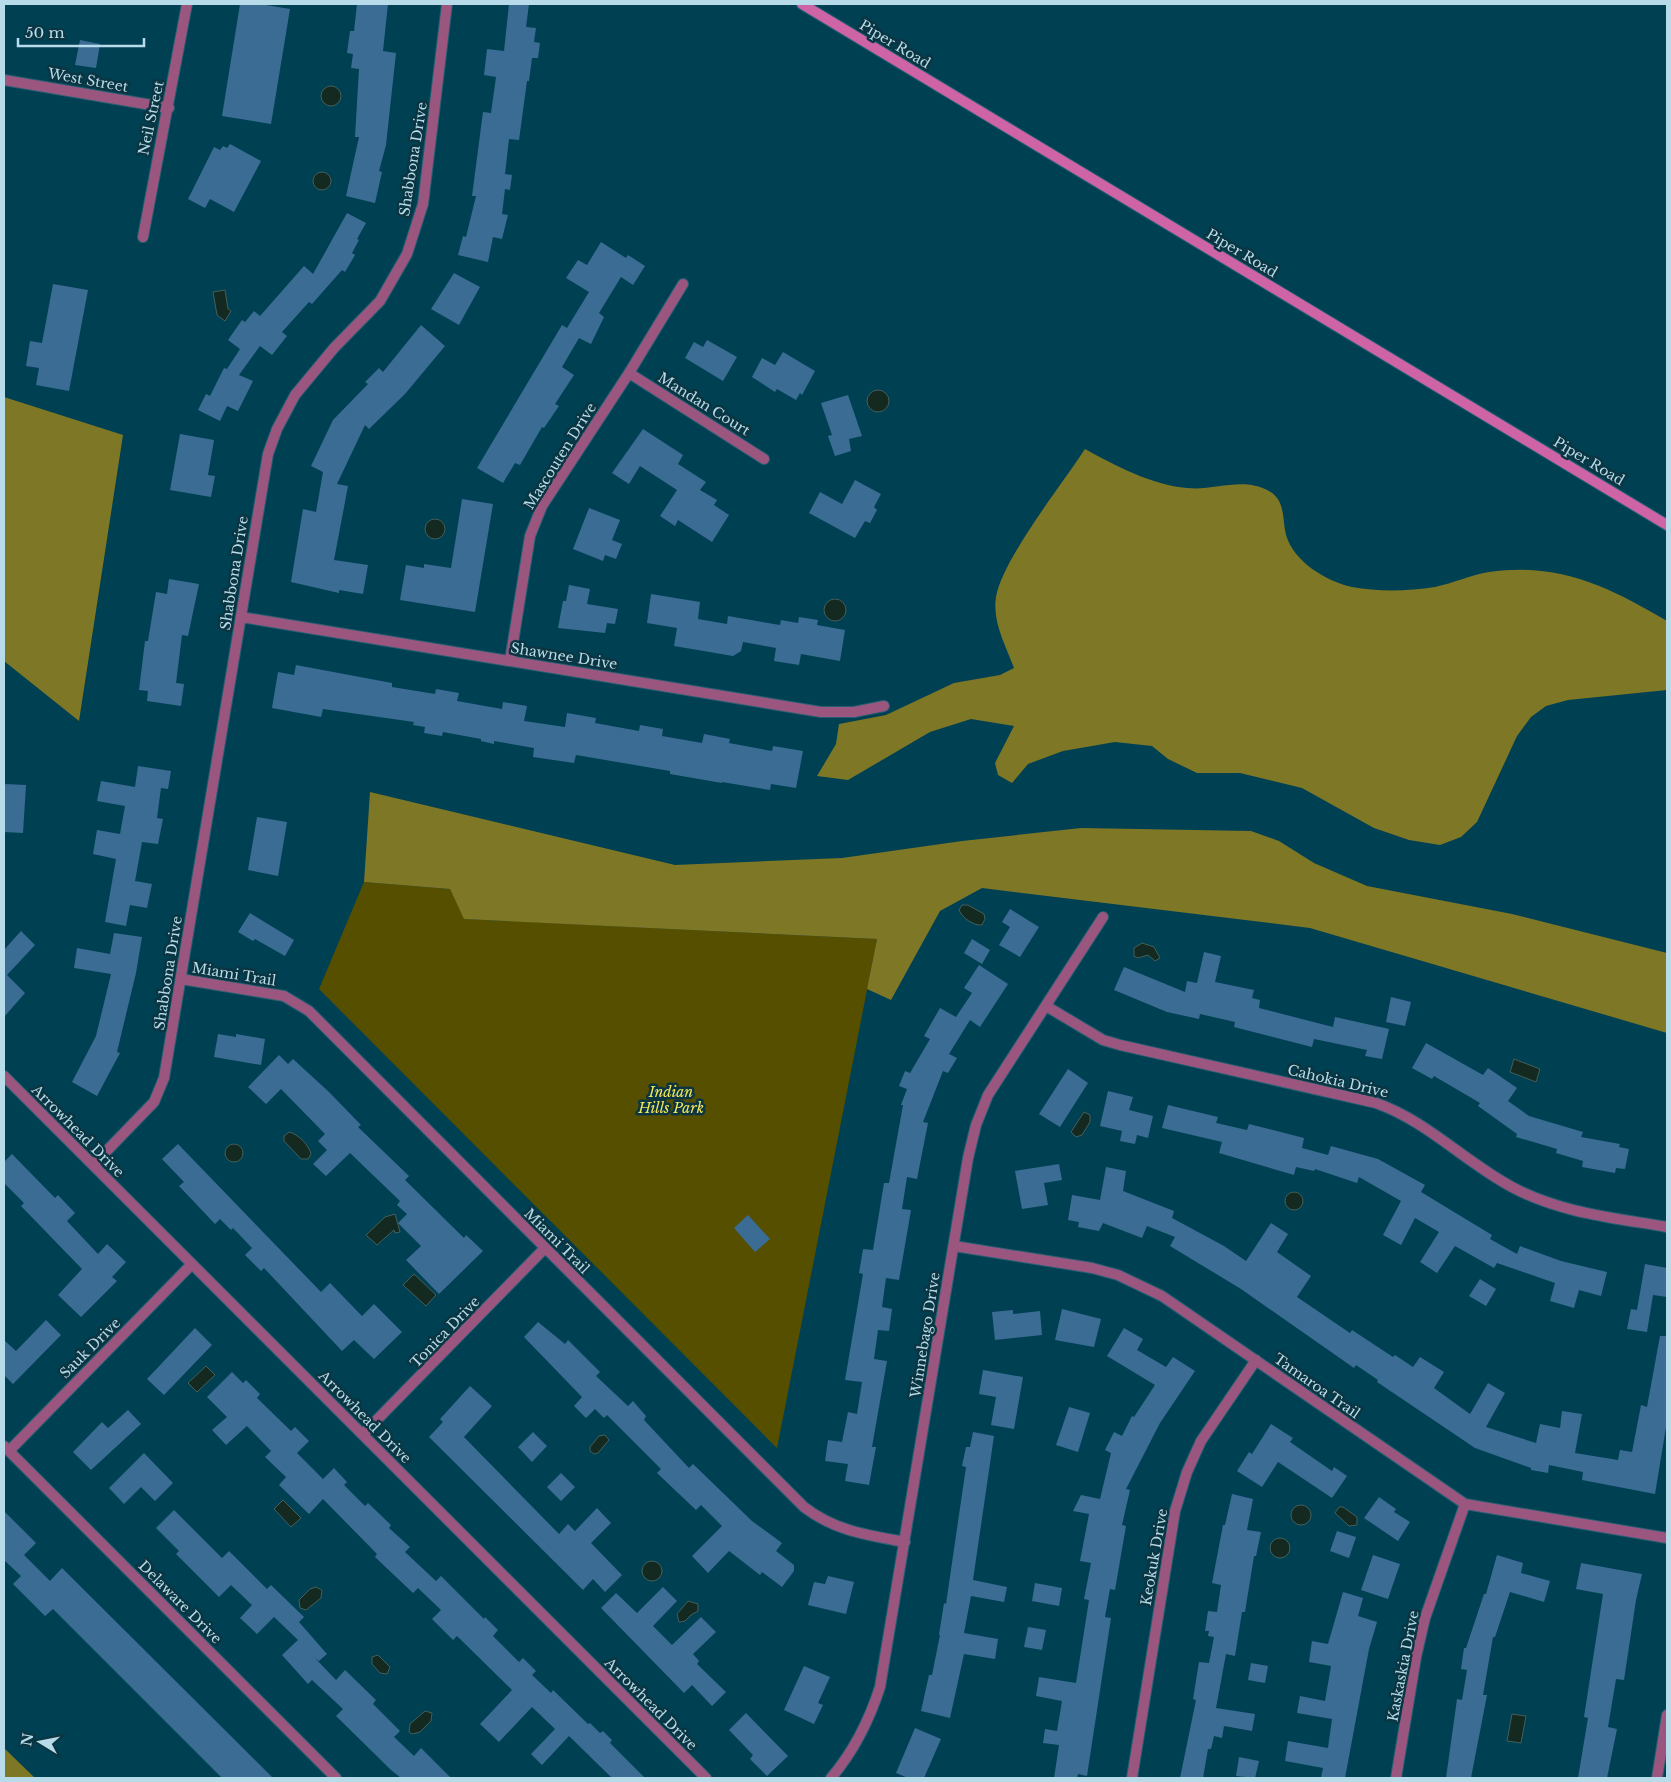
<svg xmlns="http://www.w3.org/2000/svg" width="1671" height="1782" font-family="'Libre Baskerville',serif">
<rect width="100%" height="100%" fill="#004053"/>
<path fill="#564f00" d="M364,882l86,7 15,30 412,20 -100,509 -458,-459z"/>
<path fill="#7e7726" d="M4,397l119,38 -44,286 -75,-60z
M1085,449c31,17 67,36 102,39 28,3 55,-12 82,3 17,10 13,28 17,44 8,27 40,46 66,52 27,5 56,4 83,0 18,-4 36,-12 54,-15 70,-10 120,15 178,49v69l-99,10 -22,6 -15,11 -14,19 -40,86 -16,15 -21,8 -31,-5 -35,-12 -72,-40 -62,-15h-43l-29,-14 -16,-13 -37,-4 -52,9 -35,13 -16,19 -14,-8 -3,-12 19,-37 -43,-7 -41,13 -82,48 -31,-4 19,-32 3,-20 47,-9 68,-32 46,-8 14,-7c-8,-22 -22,-46 -18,-71 6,-37 67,-114 89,-148z
M370,792l305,73 167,-7 120,-17 119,-13 170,3 28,10 35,22 53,23 145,28 155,39v80l-357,-105 -328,-40 -42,23 -49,89 -24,-11 10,-50 -413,-20 -14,-30 -86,-7z
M4,1748l31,30h-30z"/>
<path fill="#142a20" stroke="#455f5c" d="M321 96a10 10 0 1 1 20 0a10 10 0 1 1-20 0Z
M313 181a9 9 0 1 1 18 0a9 9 0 1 1-18 0Z
M225,290l3,19 3,2 -6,10 -8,-6 -4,-23z
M867 401a11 11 0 1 1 22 0a11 11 0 1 1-22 0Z
M425 529a10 10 0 1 1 20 0a10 10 0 1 1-20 0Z
M824 610a11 11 0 1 1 22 0a11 11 0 1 1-22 0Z
M962,905h6l16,9 1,5 -3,6c-8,1 -20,-7 -23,-15z
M1142,943l12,4 6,11 -5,3 -7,-6 -10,3 -4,-2v-8z
M1514,1059l26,10 -4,13 -26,-10z
M1084,1112l6,3v7l-8,13 -6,2 -5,-5z
M289,1132c9,2 20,13 22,22l-3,5h-7l-17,-18v-5z
M225 1153a9 9 0 1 1 18 0a9 9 0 1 1-18 0Z
M1285 1201a9 9 0 1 1 18 0a9 9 0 1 1-18 0Z
M395,1214l5,18 -5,1 -1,-3 -17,15 -11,-10 19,-18z
M414,1274l22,21 -10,11 -23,-21z
M206,1366l9,9 -18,17 -9,-9z
M605,1435l4,5 -11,13 -4,1 -4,-3v-4l9,-11z
M283,1500l18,18 -10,9 -17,-18z
M1291 1515a10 10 0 1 1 20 0a10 10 0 1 1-20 0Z
M1339,1507h4l14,10v8l-8,1 -14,-13z
M1270 1548a10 10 0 1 1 20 0a10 10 0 1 1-20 0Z
M642 1571a10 10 0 1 1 20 0a10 10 0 1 1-20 0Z
M316,1587l6,3 -1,8 -15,12 -6,-2 -1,-8 11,-11z
M688,1601l10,3v7l-7,4 -6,6 -6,1 -2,-8z
M378,1655l12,12 -3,7 -7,-1 -8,-9v-7z
M425,1711l7,2 -1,8 -11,11 -8,2 -3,-2 1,-8z
M1512,1714l14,2 -5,27 -14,-2z"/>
<path fill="#3a6c94" d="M240,4h20l30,5 -19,115 -49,-8z
M357,4h31l-5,47 13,2 -10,92 -7,26 3,1 -7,31 -29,-7 13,-59h-4l4,-68 -8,-1 2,-14 -6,-1 3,-22h4z
M509,4h20l-3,23 10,1 -2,14 6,1 -2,15h-6l-3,23h-2l-8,59 -10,-1 -4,35 7,1 -2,15 -5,-1 -3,25 6,1 -6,24 -9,-2 -5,25 -30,-7 5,-19 3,1 10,-41h-4l11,-84 8,1 5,-36 -12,-2 3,-26 17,2z
M80,40l20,4 -4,24 -21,-3z
M230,144l31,17 -27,51 -24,-13 -5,9 -17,-9 26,-52 6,3 3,-4 4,2z
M347,213l19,10 -9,16 2,1 -7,13 3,2 -10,17 -3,-2 -30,34 -3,-2 -27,30 5,4 -15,19 -12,-9 -21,29 14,6 -15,30 -11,-5 -7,15 -22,-11 8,-16 4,2 14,-28 3,1 13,-20 -12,-9 14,-20 3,2 9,-11 6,5 44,-50 9,8z
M601,242l25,16 2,-3 17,11 -12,19 -12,-8 -22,36 5,4 -13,27 -12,-6 -17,29 12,8 -19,29 4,2 -15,22 -2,-1 -22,38 -5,-2 -12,20 -26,-15 85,-143 5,3 22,-36 -23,-14 12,-18 9,5z
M454,273l26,14 -21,38 -28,-16z
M53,284l35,6 -19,101 -33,-6 3,-17 -13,-2 4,-25 12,2z
M421,325l24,21 -40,48 -36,35 -4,-4 -28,59 11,2 -14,74 34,5 -5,29 -24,-4v3l-48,-11 12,-73 13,3 7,-40 -12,-6 22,-46 35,-36 -3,-2 14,-14 4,4z
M707,340l30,17 -14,24 -38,-23 9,-16 9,5z
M783,352l32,19 -13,24 -2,-2 -4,7 -19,-11 -2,3 -23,-15 10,-19 13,7z
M848,395l14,41 -13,3 2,12 -16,5 -7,-20 4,-1 -11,-32z
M643,429l40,26 -5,9 28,18 -6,8 17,10 -3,5 15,10 -17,27 -34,-22 -3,6 -15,-10 17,-26 -37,-24 -11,18 -17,-11z
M180,434l34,6 -6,35 7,1 -4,21 -41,-7z
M855,480l26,14 -7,13 3,3 -7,13 -5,-2 -10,17 -46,-25 11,-21 22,12z
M462,499l31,5 -18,108 -75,-12 6,-35 18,3v-4l27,4z
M589,508l31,12 -8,20 10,4 -6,15 -11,-4 -2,6 -30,-12z
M169,579l30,5 -11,52 -6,-1 -6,48 8,1 -3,22 -34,-5 1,-10 -9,-1 6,-49h3l8,-49 11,2z
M569,585l21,4 -3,15 31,5 -3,15 -8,-1 -2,10 -47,-5 5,-27h3z
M651,594l49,8 -2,17 29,5 1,-8 52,9 1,-5 17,3 1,-6 19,3 -1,5 28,5 -5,31 -39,-7 -2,11 -25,-4 2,-13 -33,-6 -2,9 -8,5 -59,-10 3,-18 -30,-5z
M296,665l96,18v4l43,7 1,-5 23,4 -2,8 45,8 1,-7 24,4 -3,15 41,6 2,-14 29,5 -1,5 44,8 1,-6 23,4 -1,7 40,7 2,-9 26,5 -1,4 43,8 1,-5 30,5 -7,37 -25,-4 -1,6 -48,-8v1l-52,-9v-3l-94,-16 -2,8 -41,-6 1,-9 -40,-7v3l-13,-3v-2l-38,-7 -1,4 -18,-3 1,-6 -12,-2 1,-3 -91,-13 -2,8 -49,-9 6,-36 16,3z
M138,766l33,5 -3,18 -7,-1 -4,30 6,1 -5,25 -16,-2 -7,39 17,3 -5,24 -17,-3 -4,21 -21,-4 11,-63 -23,-5 4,-24 23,4 5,-28 -28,-5 4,-20 34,6z
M4,784l22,1 -3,48 -19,-1z
M257,817l30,5 -9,54 -30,-6z
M1010,909l29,18 -19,30 -21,-12 11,-18 -8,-5z
M250,913l44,27 -9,16 -30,-17 -2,2 -15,-9z
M21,931l14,14 -28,30 18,18 -21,24v-67z
M114,933l28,4 -6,36 -19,79 3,1 -23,43 -25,-14 24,-46 15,-62 -37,-6 3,-20 33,6z
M972,939l18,11 -8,14 -18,-11z
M1204,952l17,4 -6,26 39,8 -2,8 8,2 -1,8 74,19 2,-10 54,12 -7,30 -17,-3 2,-6 -53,-11 -2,8 -78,-20 1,-5 -35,-8 -1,5 -32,-7 -53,-22 10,-23 61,25 2,-11 10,2z
M979,965l29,19 -28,43 -10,-7 -21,34 8,4 -9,15 -5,-2 -20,51 5,1 -11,56 -10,-2 -5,32 9,1 -12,70 -13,-2 -4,29 10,2 -3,22 -11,-1 -4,29 13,2 -15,86h4l-7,38 -24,-4 3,-17 -23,-3 3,-21 14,2 6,-30 9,2 5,-32 -17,-2 18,-106 -4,-1 4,-24 10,1 11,-67h5l14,-78h-2l6,-16 -8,-3 6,-15 5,2 20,-34 -6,-3 16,-28 16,9 16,-24 -8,-5z
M1391,997l20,5 -6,24 -19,-4z
M218,1034l18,3v-3l29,5 -4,26 -47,-8z
M1426,1043l57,32 5,-7 29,20 -9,13 21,15 54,16 -2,5 39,7 -1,3 10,2 -4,20 -9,-1 -1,5 -33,-6 1,-6 -27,-8 1,-4 -41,-12 1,-3 -39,-28 2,-3 -46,-27 -2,3 -20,-11z
M279,1055l9,9 5,-5 36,33 32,33 -3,2 51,49 -4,4 59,58 2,-3 17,16 -44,43 -33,-34 15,-14 -23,-23 9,-9 -10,-9 3,-4 -50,-48 -24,23 -13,-12 14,-14 -9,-9 7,-7 -44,-45 -15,15 -18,-17z
M1068,1069l20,14 -28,44 -21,-13z
M1108,1091l25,6 -4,13 24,6 -5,22 -11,-3 -2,9 -15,-3 2,-10 -22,-5z
M1168,1105l50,12 -2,6 31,7 2,-6 55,14 -2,10 26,7 3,-9 47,13 47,26 -4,7 71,43 -2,4 27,15 3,-8 41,15 46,11 -6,24 -22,-6 -5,18 -24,-7 5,-18 -58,-20 -3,5 -39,-22 -18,27 -17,-11 19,-30 -24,-14 -14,27 -18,-10 18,-34 -42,-24 -2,6 -42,-14 -1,2 -18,-4 -2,8 -75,-22 3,-11 -60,-14z
M178,1144l143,148 9,-9 32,33 12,-12 28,28 -28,27 -20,-19 -12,11 -78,-83 -3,3 -16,-16 7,-7 -19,-20 -2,2 -11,-11 -5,5 -36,-38 5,-4 -22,-23z
M12,1154l43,44 3,-3 17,18 -8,8 31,33 9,-10 19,18 -14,15 5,4 -36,36 -23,-22 24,-26 -61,-63 3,-3 -20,-20v-21z
M1059,1164l3,16 -18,3 4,22 -26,4 -7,-38z
M1106,1167l20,4 -3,20 51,20 -2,7 52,28 22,15 25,-38 17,11 -11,18 34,24 -14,21 53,36 2,-3 41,27 2,-2 18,12 7,-10 24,15 -10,16 36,26 18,-31 17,10 -19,34 50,16 4,-19 20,4 2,-17 20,3 -7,39 43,7 2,-10 12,2 9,-47 6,2 13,-71h7v85l-12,73 -73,-14 1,-8 -34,-7 -1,8 -17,-3v-2l-56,-20 -98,-66 1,-2 -22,-15 -2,3 -113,-79 -71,-43 5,-9 -28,-11 -5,12 -39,-15 -4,8 -21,-4 1,-5 -11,-2 4,-25 28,5z
M748,1215l22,24 -15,13 -21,-24z
M1645,1264l22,4v29l-14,-2 -6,37 -20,-3 4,-20 6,1z
M1480,1279l16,10 -10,17 -17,-10z
M1062,1309l39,10 -7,28 -39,-7z
M1013,1310v4l27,-3 2,24 -47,5 -3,-28z
M46,1320l15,15 -48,49 -9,-9v-35l12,11z
M538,1322l27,22 3,-4 32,32 -4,4 32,30 5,-5 13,15 -2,4 45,48 4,-4 59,57 30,22 -6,8 18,14v6l-12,16 -20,-15 -2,3 -31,-24 -21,22 -16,-17 30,-30 -21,-21 -5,5 -39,-37 4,-4 -54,-54 -3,3 -9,-9 -9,9 -12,-12 8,-9 -58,-60z
M195,1328l17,17 -48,50 -17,-16z
M1124,1328l19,11 -6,11 29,17 7,-10 22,14 -35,52 -34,66 4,1 -8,35 4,1 -11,64 -5,-1 -5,28 6,1 -24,158 -9,-2 -1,4h-23l5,-33 -16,-2 2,-14 12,2 5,-30 -26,-5 3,-19 37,6 13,-83 -5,-1 7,-36 -11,-2 9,-47 -16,-3 8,-16 19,4 11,-46 -6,-3 9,-18 8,4 10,-20 2,1 21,-32 -48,-29z
M983,1370l40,7 -9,52 -23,-4 5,-28 -17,-3z
M232,1372l11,11 3,-3 14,14 -3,4 34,33 4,-4 14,14 -12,12 26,26 11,-11 13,14 -3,3 21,21 3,-3 23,22 -2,3 21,19 -5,5 31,29 5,-5 43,43 1,-2 13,13 -5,6 26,26 4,-4 13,13 -4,4 19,18 2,-3 35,34 2,-1 10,10 3,-2 9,9 -2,3 35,35h-33l-43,-42 -27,29 -11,-11 24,-25 -23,-22 -33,35 -19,-18 32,-34 -55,-54 -4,4 -21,-21 9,-9 -23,-22 -5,5 -38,-36 2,-3 -54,-55 -14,15 -30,-29 7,-8 -21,-20 6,-6 -24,-25 -21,19 -14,-15 15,-13 -20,-20z
M470,1386l22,20 -28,31 95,97 9,-10 7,7 22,-23 14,15 -20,20 31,32 -17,17 -12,-13 -10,11 -154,-153 14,-15 -3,-3z
M1069,1407l21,6 -12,39 -22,-7z
M128,1410l13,14 -50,46 -18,-18 29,-30 6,6z
M1271,1424l22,14 -3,4 42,29 2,-4 13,9 -15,22 -54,-36 -16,25 -25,-16 12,-19 3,2z
M533,1432l14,14 -15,16 -14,-15z
M973,1432l21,4 -21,144 34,7 -3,15 -33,-6 -7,37 34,6 -3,20 -31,-5 -14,64 -29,-7 8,-36h3l8,-40h-1l5,-32 2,1 20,-137 -4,-1 4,-19h4z
M144,1453l29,30 -18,18 -14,-14 -17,17 -15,-16z
M561,1473l14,14 -14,14 -14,-14z
M1232,1494l21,5 -6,31 14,2 -5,24h-2l-9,56h-3l-7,44 -9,-2 -10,54 39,6 -3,17 -28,-5 -2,12 -8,-2 -3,13h-3l-5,29h-23l16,-78 -3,-1 6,-37 10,1 5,-26 -6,-1 1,-5h-4l3,-20 9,1 4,-27 -9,-2 11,-58h2z
M1379,1497l17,12 -2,3 16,10 -12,19 -34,-23z
M174,1510l48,48 7,-7 38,38 4,-4 33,32 -5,5 28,32 -8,7 -4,-3 21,22 9,-10 31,30 -3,4 27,27 -6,6 20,19 7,-8 30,30h-50l-10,-8 -55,-54 7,-7 -31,-29 -4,4 -26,-29 16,-15 -24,-23 -17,17 -17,-16 12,-13 -21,-20 -12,12 -43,-43 3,-3 -23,-23z
M4,1511l32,32 -12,12 26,26 12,-13 211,210h-51l-169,-169 -8,7 -32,-32 8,-8 -17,-16z
M1337,1531l19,6 -7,21 -19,-7z
M1373,1555l27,9 -12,35 -27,-9z
M1497,1555l26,8 -2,10 29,8 -6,21 -34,-10 -15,45h-2l-10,58h4l-16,83h-25l11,-79 5,1 5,-30 -6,-1 3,-21h2l18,-54h2z
M1581,1563l61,11 -6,26 -12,80 -8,-1 -8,48 9,2 -10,49h-29l10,-60 -4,-1 19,-123 -27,-5z
M828,1576l26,6 -8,32 -38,-9 6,-23 11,2z
M1035,1583l27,5 -3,18 -27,-5z
M663,1587l14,14 -24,25 19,19 29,-28 15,15 -23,22 6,7 -2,3 29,28 -14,14 -20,-21 -8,8 -83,-85 15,-15 21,20z
M1343,1592l20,6 -5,18 19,6 -8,27 -24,129h-24l2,-10 -38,-7 3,-20 40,7 4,-29 -35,-6 3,-17 25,5 6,-35 -22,-4 3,-21 16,3z
M1028,1627l18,3 -4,20 -18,-3z
M1251,1663l17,3 -3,17 -17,-3z
M804,1666l26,11 -12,26 5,2 -9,19 -30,-14z
M746,1713l42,43 -21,20 -17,-17 3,-4 -24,-25z
M915,1728l26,11 -17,39h-16l-12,-5z
M1239,1757l20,4 -4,17 -19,-2z"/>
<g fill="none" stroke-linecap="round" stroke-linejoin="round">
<defs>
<path id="street" d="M4,80l165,28
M143,237l44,-233
M629,373l135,86
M241,617l580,95h33l30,-6
M510,661l20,-125 12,-30 87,-133 54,-89
M181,979l103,17 25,15 495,496c31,24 63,28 101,35
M1046,1006l57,34 17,5 256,58c51,18 89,59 136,84 48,26 103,31 155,40
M4,1076l702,702
M93,1165l61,-63 10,-24 104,-624 9,-25 18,-34 39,-47 46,-47 27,-47 16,-50 24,-200
M954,1246l138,22 26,7 44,21 303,208 202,34
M363,1434l182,-186
M4,1446l332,332
M9,1451l182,-186
M831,1778c23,-27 38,-57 49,-91l88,-529 8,-33 12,-30 115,-178
M1132,1778l43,-267 12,-39 14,-31 55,-81
M1396,1778l20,-121 9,-39 40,-114
M1657,1778l10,-63"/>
<path id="secondary" d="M802,4l865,521"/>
</defs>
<use href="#street" stroke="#255f71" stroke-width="12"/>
<use href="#secondary" stroke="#255f71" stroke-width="12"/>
<use href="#street" stroke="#9a567f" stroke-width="10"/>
<use href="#secondary" stroke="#ce63a5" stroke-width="10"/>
</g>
<g text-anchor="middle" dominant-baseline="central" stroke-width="5" stroke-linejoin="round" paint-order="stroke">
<g font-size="14" fill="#b8dbe9" stroke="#0c3542">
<text transform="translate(895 44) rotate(31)">Piper Road</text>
<text transform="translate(88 80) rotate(10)">West Street</text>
<text transform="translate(151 118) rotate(-78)">Neil Street</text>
<text transform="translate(413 159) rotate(-81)">Shabbona Drive</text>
<text transform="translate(1242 253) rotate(31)">Piper Road</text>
<text transform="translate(704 404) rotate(32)">Mandan Court</text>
<text transform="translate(560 456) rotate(-58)">Mascouten Drive</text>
<text transform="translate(1589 461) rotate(31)">Piper Road</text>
<text transform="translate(234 573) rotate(-81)">Shabbona Drive</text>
<text transform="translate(564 656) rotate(9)">Shawnee Drive</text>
<text transform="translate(168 973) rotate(-81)">Shabbona Drive</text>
<text transform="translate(234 974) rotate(9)">Miami Trail</text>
<text transform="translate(1338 1081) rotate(13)">Cahokia Drive</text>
<text transform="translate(78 1131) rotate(45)">Arrowhead Drive</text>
<text transform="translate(557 1241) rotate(45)">Miami Trail</text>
<text transform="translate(445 1332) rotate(-46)">Tonica Drive</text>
<text transform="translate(925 1335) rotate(-81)">Winnebago Drive</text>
<text transform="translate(90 1348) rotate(-45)">Sauk Drive</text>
<text transform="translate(1317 1386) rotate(35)">Tamaroa Trail</text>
<text transform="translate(365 1417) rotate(45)">Arrowhead Drive</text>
<text transform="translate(1154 1557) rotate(-80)">Keokuk Drive</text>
<text transform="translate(180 1602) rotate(45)">Delaware Drive</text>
<text transform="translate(1403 1666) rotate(-79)">Kaskaskia Drive</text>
<text transform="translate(651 1704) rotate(45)">Arrowhead Drive</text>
</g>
<g font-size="14" font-style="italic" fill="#f4e75a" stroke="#0c3542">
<text x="671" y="1092">Indian<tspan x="671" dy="16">Hills Park</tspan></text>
</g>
</g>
<rect width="1671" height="1782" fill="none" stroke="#b8dbe9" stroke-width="10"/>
<g transform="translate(40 1742) rotate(280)" stroke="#0c3542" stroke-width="4" paint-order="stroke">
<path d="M0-4L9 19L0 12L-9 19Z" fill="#b8dbe9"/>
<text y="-8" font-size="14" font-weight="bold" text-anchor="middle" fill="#b8dbe9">N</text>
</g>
<path d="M18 38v8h126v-8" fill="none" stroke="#b8dbe9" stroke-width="2.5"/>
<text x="25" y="38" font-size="15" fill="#b8dbe9" stroke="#0c3542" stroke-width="4" paint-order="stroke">50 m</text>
</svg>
